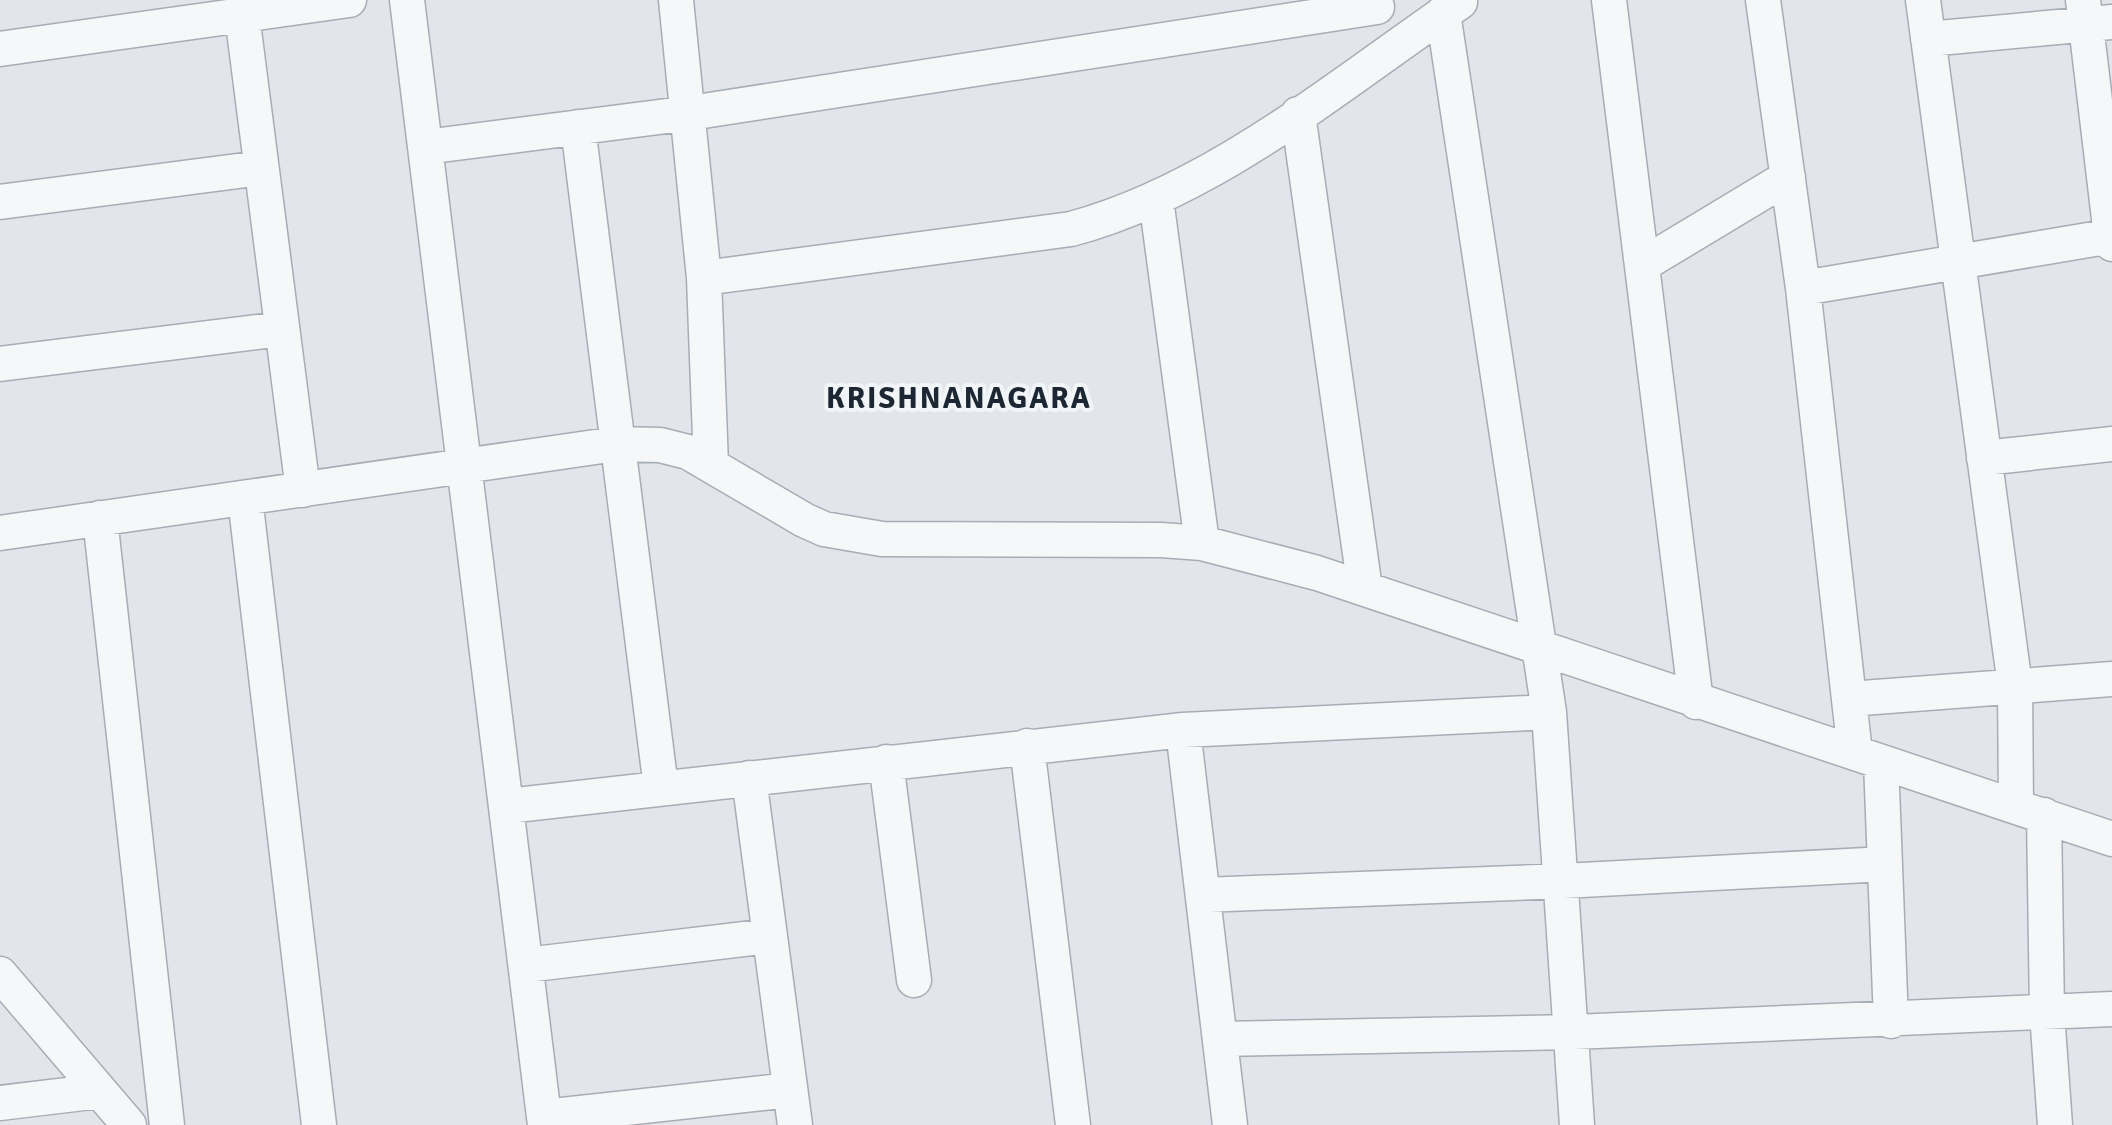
<svg xmlns="http://www.w3.org/2000/svg" width="2112" height="1125" font-family="Signika,sans-serif">
<rect width="100%" height="100%" fill="#e2e6ea"/>
<g fill="none" stroke-linecap="round" stroke-linejoin="round">
<defs>
<path id="minor" d="M407,0l138,1125
M676,0l28,278 7,187
M1609,0l87,702
M1763,0l40,288 52,465
M1923,0l92,686 1,120
M2083,0l29,244
M1443,13l106,699 28,413
M242,15l61,475
M1928,39l184,-17
M0,49l349,-49
M1298,114l67,475
M578,127l83,661
M425,147l265,-34 687,-106
M1156,199l46,344
M0,202l261,-34
M1642,265l146,-88
M704,278l367,-49c142,-38 269,-145 389,-227
M1803,288l309,-52
M0,364l282,-35
M1984,458l128,-14
M245,498l74,627
M100,518l67,607
M0,533l616,-89 44,1 28,7 116,68 20,9 58,10 279,1 41,3 115,30 795,266
M1849,699l263,-20
M1183,730l47,395
M1027,746l46,379
M886,762l28,218
M1881,762l10,259
M749,778l46,347
M507,806l676,-76 366,-18
M2044,815l3,198 8,112
M1203,895l360,-14 322,-17
M526,965l243,-29
M0,974l129,151
M1220,1039l353,-7 539,-23
M0,1103l100,-12
M544,1117l246,-27"/>
</defs>
<use href="#minor" stroke="#a7adb4" stroke-width="37"/>
<use href="#minor" stroke="#f5f7f9" stroke-width="34"/>
</g>
<g text-anchor="middle" dominant-baseline="central" stroke-width="8" stroke-linejoin="round" paint-order="stroke">
<g font-size="30" font-weight="bold" letter-spacing="2" fill="#1d2633" stroke="#f2f5f8">
<text x="959" y="398">KRISHNANAGARA</text>
</g>
</g>
</svg>
